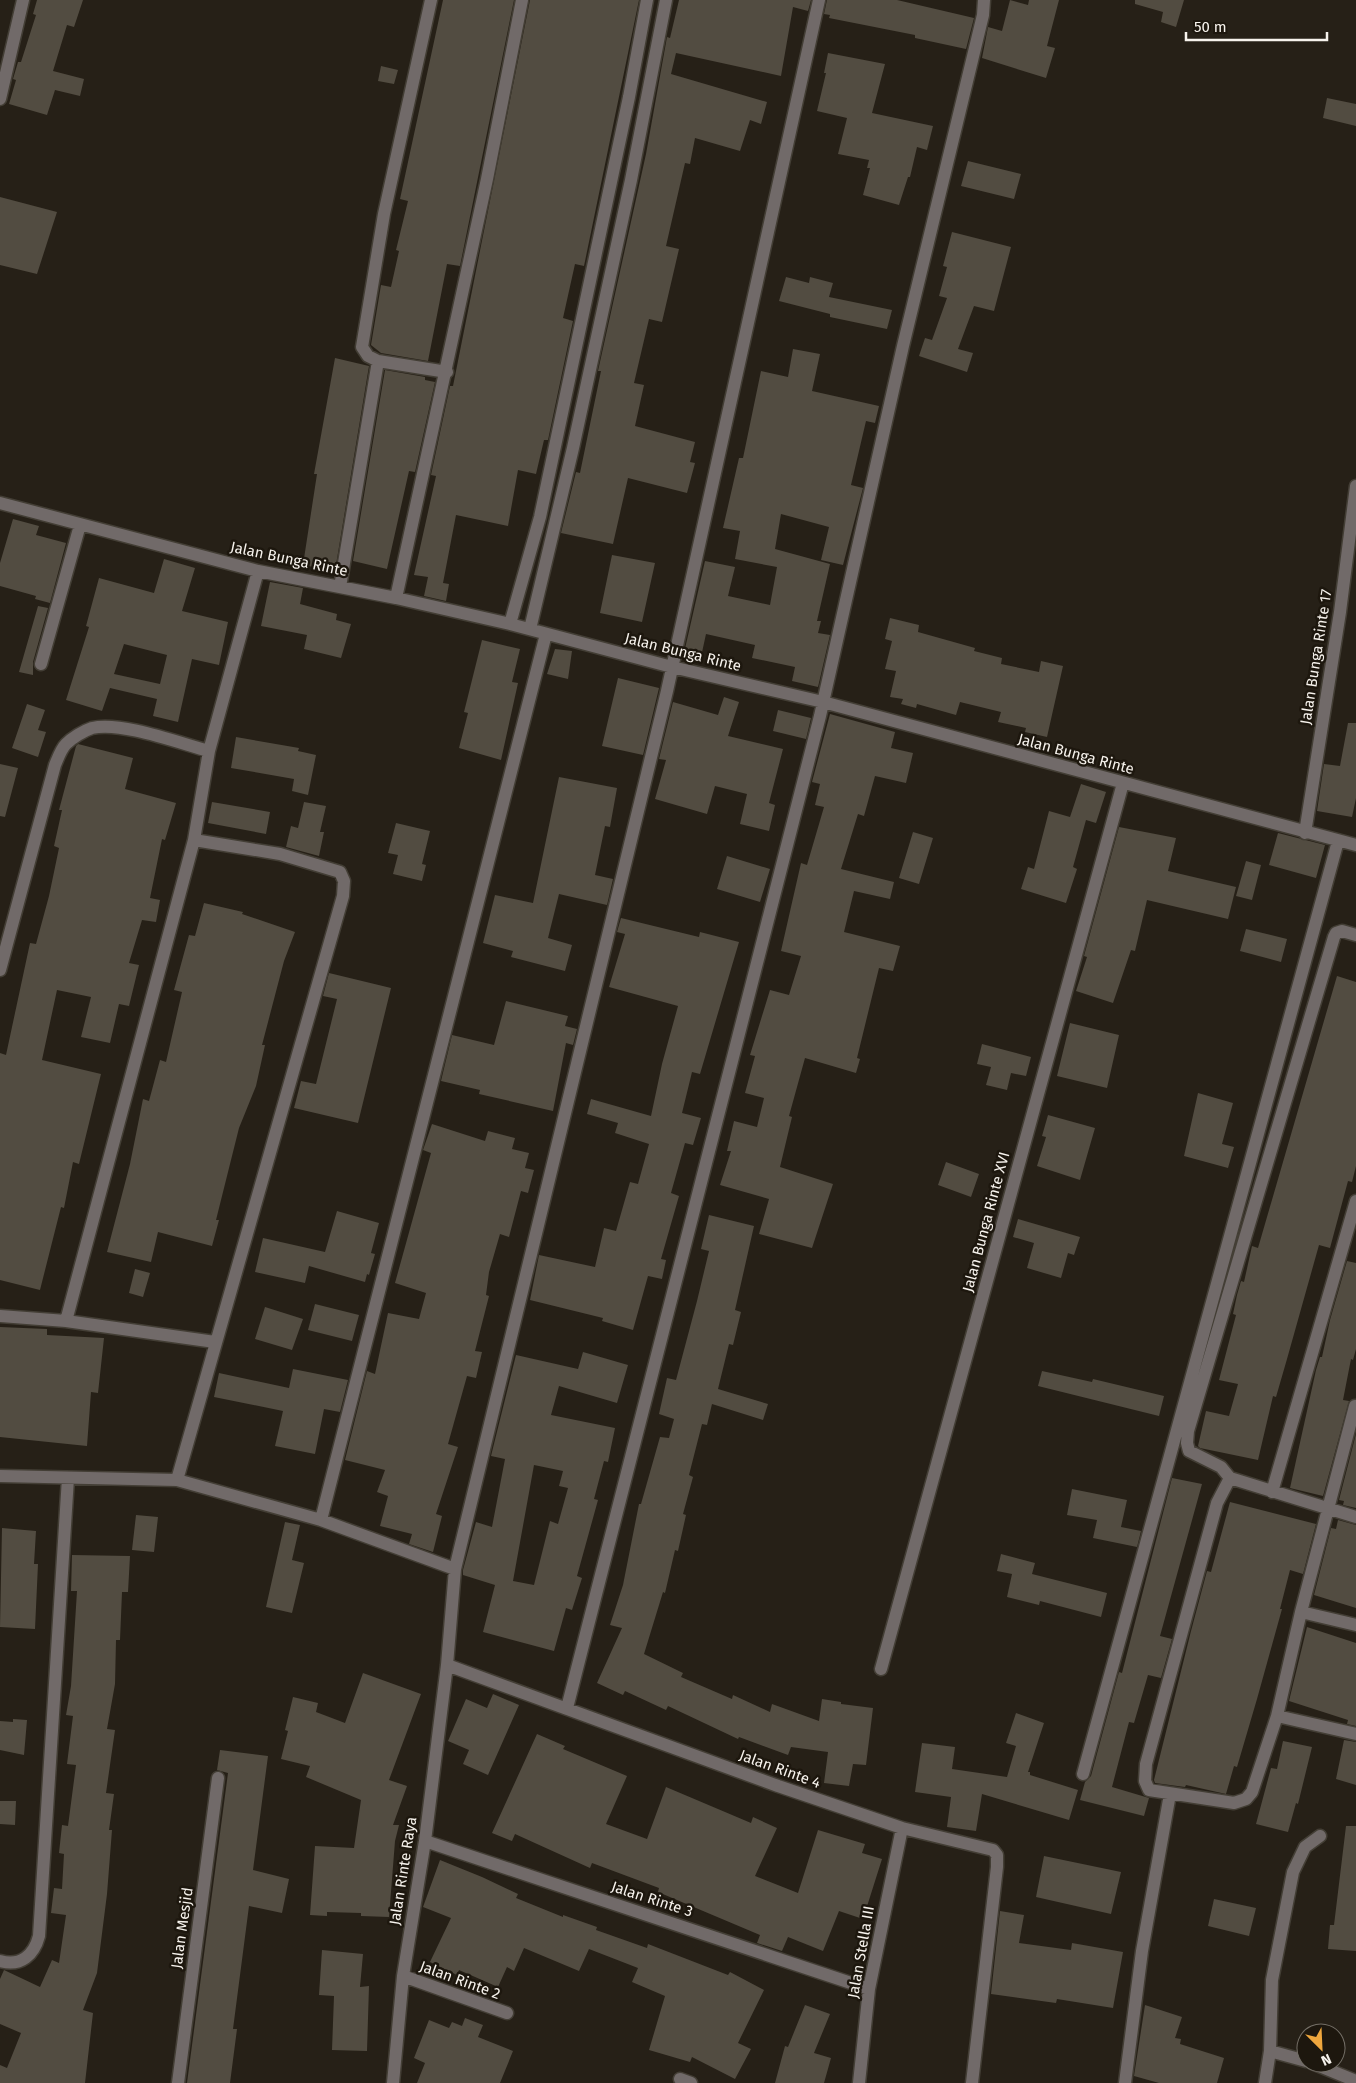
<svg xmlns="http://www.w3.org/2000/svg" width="1356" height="2083" font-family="'Fira Sans',sans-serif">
<rect width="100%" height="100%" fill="#262017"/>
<path fill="#524c41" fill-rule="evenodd" d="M37,0h46l-9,27 -7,-2 -14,46 31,8 -4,17 -25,-6 -8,25 -38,-11 7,-24 -3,-1 5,-17h3l15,-47 -3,-1z
M443,0h71l-54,266 -13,-2 -19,97 -47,-8 -10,-8 10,-60 10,2 8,-36 -3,-1 12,-49 -8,-2z
M530,0h109l-55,266 -9,-2 -12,54 10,3 -25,119h-4l-8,34 -18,-4 -10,56 -52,-11 -13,68 6,1 -3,17 -22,-5 4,-19 -14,-2 22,-99 -5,-1 19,-89h3z
M679,0h132l-3,11 -15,-4 -12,69 -105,-23 -5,21 96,28 -6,22 -11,-4 -10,31 -45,-13 -5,26 -5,-1 -19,83 13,3 -17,73 -13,-3 -15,64 10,2 -9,41 60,16 -5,20 5,1 -8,30 -59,-15 -15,66 -52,-11 15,-61 4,1 21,-102h-3l48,-217 21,-117 3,1z
M827,0h70l77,18 -8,31 -51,-11v-3l-86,-17 1,-3 -6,-1z
M1010,0l18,5 1,-5h30l-12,46 8,2 -9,30 -64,-20 6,-31 14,4z
M1135,0h49l-8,27 -15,-5 2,-10 -28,-8z
M828,53l57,11 -13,49 61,13 -6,24 -10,-3 -7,30h-2l-9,28 -36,-10 7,-27h-3l2,-8 -31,-6 9,-36 -30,-7 9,-38h-2z
M381,66l17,4 -4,14 -16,-3z
M1327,98l29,6v22l-33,-8z
M968,161l53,13 -7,25 -53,-13z
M0,197l57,15 -20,62 -37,-9z
M952,232l59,15 -17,64 -20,-5 -16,43 15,4 -6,19 -48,-16 6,-18 7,2 15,-42 -8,-2 8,-29 -4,-1z
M786,277l23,6 1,-6 23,6 -4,14 63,13 -5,19 -57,-12v-3l-51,-13z
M793,349l27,5 -8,37 67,15 -4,17 -9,-2 -15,64 12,3 -20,77 -22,-5 8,-33 -48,-13 -6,35 55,15 -13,57h4l-3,12 12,2 -12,52 -26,-6 3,-14 -43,-9 3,-13 -49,-11 -5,23 -17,-4 21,-92 30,6 -7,29 42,9 7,-38 -42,-8 5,-28 -17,-3 16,-70h4l18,-87 27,6z
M335,358l34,8 -34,205 -32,-6 14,-91h-3z
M385,370l40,7v3l10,2 -20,90 -6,-1 -22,98 -34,-8z
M13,519l26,7 -3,9 30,8 -16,60 -15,-4 1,-3 -36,-10v-23z
M612,555l43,8 -13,59 -42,-9z
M164,559l31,9 -13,43 46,11 -9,43 -27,-6 -14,63 -25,-6 4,-17 -47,-11 -8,23 -36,-11 23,-73 -3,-1 13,-48 55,15zM124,644l43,11 -7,29 -46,-10z
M270,582l33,6 -3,16 37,10 -1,6 15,4 -10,34 -37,-9 3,-14 -46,-9z
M38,606l10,2 -15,54v13l-14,-3z
M890,618l29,7 -1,7 57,16 -1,3 28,7 -1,6 38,8 2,-11 22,5 -16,71 -22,-5 1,-4 -28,-6 3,-10 -41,-10 -4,13 -39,-11 -1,4 -15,-4 2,-5 -13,-2 6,-26 -11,-2 7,-28 -7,-2z
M482,640l38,9 -8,33 6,1 -17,77 -42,-12 9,-35 -4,-1z
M555,649l17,2 -4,28 -21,-5z
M618,678l41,10 -16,67 -41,-9z
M724,697l15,5 -11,34 55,13 -14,54 6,2 -6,26 -29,-7 7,-30 -32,-8 -8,28 -52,-15 11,-39 -7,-1 14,-57 45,13z
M27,704l18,6 -7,20 8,2 -8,25 -26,-9z
M778,710l33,8 -5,21 -33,-8z
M830,714l65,18 -4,16 22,5 -7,30 -31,-7 -11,40 -6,-2 -17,55 53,13 -4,17 -36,-8 -10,41 56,14 -7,25 -14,-3 -22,90 3,1 -4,14 -51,-15 -16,58 3,1 -12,50 53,17 -21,64 -53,-14 10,-35 -49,-14 11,-34h-4l7,-30 23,6 7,-29 -19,-5 10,-37 -5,-1 20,-65 19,5 12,-39 -20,-5 20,-88 6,2 17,-58 -9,-2 5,-21 -8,-2z
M1348,723h8v75l-4,19 -35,-6 7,-47 16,2z
M236,737l63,11 -1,3 18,4 -8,40 -16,-4 2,-12 -63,-11z
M78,744l55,14 -8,31 51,14 -11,37 -3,-1 -12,59 10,2 -4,22 -14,-2 -13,43 10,2 -10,41 -10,-2 -9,39 -29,-6 10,-40 -34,-7 -15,70 59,14 -22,90 -6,-2 -9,46 -3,-1 -21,83 -40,-10v-227l6,2 24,-112 6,1 13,-48 10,-48 -5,-2 8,-36h-3l17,-64z
M0,764l18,4 -13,49 -5,-1z
M559,777l58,11 -7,39 -5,-1 -10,49 18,4 -6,26 -48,-11 -11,44 24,7 -7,26 -54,-14 2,-6 -30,-8 12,-48 38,8z
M1081,784l25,8 -10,31 -10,-3 -13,47 4,2 -11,34 -45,-14 7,-22 6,2 15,-58 21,6z
M212,802l58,10 -4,22 -58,-11z
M304,802l22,4 -6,26h4l-5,24 -33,-9 5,-21 7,2z
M396,823l34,8 -8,33 4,1 -4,16 -29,-7 5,-19 -10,-2z
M1119,827l57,11 -8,33 68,16 -8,32 -81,-19 -12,51 -4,-1 -18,53 -37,-12 11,-34 -3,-1z
M913,832l20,6 -14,46 -20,-6z
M1278,833l47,12 -9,33 -47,-13z
M727,856l43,13 -10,33 -43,-13z
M1246,861l15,4 -9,35 -16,-4z
M204,903l39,9 -1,2 53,18 -11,29 -22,84h3l-9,41 -17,42 -23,92h3l-7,26 -54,-14 -7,30 -44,-10 23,-88 13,-65 6,2 11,-41 6,2 16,-70 -8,-2 15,-55 6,1z
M621,918l78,19 1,-5 39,10 -39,132 -8,-2 -10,41 19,5 -8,27 -8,-2 -14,50 8,3 -18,63 5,1 -4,19 -14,-3 -15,54 -31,-9 1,-3 -73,-18 9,-45 56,12 9,-39 12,3 14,-49 8,2 11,-40 -34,-11 3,-10 -31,-9 4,-15 60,17 11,-52 16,-58 -69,-19 16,-53 -8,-2z
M1246,929l41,10 -6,23 -41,-11z
M329,973l62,15 -33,135 -64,-15 7,-27 15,3 21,-85 -14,-3z
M1337,976l19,6v184l-4,16 -4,-1 -18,67 -11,-3 -32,114 -11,38 -3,-1 -15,64 -58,-12 -2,-2 8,-35 23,5 9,-32 -19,-4 17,-65 -3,-1 4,-19 4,-14 3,1 8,-36 6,2z
M506,1001l62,15 -3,10 12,3 -4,16 -7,-2 -13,68 -74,-17 1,-4 -39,-9 11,-46 42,10z
M1070,1023l49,12 -12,53 -50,-12z
M982,1044l49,13 -5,19 -15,-3 -4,17 -21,-5 5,-18 -14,-3z
M1198,1093l35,10 -11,41 12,3 -6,21 -44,-12z
M1048,1115l47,13 -15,52 -43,-14 9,-29 -4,-1z
M432,1124l53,17 3,-10 27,7 -3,11 17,4 -4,15 9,2 -6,23 -7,-2 -12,46 -9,-3 -11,38 -3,23 3,1 -14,55 7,1 -6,26 -9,-2 -19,68 10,3 -22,67 6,2 -9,36 -24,-8 3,-10 -32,-8 8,-30 -11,-4 8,-22 -40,-10 22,-89 8,3 13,-61 31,6 7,-26 -31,-10 36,-130 -8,-3z
M946,1162l33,12 -8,23 -33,-12z
M337,1211l42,12 -8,30 4,1 -6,21 -2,-1 -2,8 -56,-16 -4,17 -50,-11 8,-34 62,14z
M709,1215l45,11 -19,84 6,2 -8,33 -4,-1 -11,45 50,15 -5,16 -51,-16 -5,21 -5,-1 -13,51 4,2 -10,37 3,1 -8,36 -3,-1 -10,43 -2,-1 -19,62 39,19 -2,4 51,22 1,-4 37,17 2,-8 47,17 3,-22 19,3v2l32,4 -7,57 -13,-1 -4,22 -25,-3 4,-31 -37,-5 -3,8 -49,-18 -1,2 -70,-33 -2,4 -41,-19 -2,4 -26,-12 25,-55 -12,-3 13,-40 16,-81h2l19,-67 9,1 5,-19 -15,-5 8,-36 9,2 21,-79 12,-50 -8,-2z
M1018,1219l62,18 -6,18 -6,-2 -7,25 -34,-10 7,-25 -21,-6z
M1347,1261l9,2v86l-3,11 -2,-1 -8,41 6,1 -26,95 -33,-8 26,-118 4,-13h2l8,-37z
M135,1269l15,4 -7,24 -14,-4z
M315,1304l44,11 -7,26 -44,-11z
M265,1307l38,12 -11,31 -37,-11z
M0,1327l47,2v6l57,3 -6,55 -7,-1 -4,54 -87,-9z
M583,1352l45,13 -11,38 -58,-17 -8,29 64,13 -7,34 -4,-1 -10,38 4,1 -21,76 5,2 -10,32 -6,-2 -12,43 -71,-19 12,-47 -32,-10v-5l13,-48 16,5 13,-68 -14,-3 25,-101 62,14zM534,1465l29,6 -4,15 9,2 -10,36 -8,-3 -16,64 -21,-4z
M293,1369l55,11 -8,32 -16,-3 -9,45 -40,-8 8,-35 -69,-14 5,-24 70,15z
M1042,1371l50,11 1,-3 71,17 -5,20 -121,-30z
M1356,1434v74l-13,-3 1,-4 -5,-1z
M1172,1478l30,6 -42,152 12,3 -11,39 -13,-3 -14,48 -5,-1 -17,65 37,11 -5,18 -64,-16 5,-18 6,-6 28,-104 3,1z
M1072,1489l55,11 -6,27 20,4 -4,16 -44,-9 4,-18 -30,-5z
M1230,1502l86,22 -13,50 -13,-4 -10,39h2l-25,90 -20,68 -3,-1 -8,28 -40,-9 -1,2 -30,-4 -1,-3 37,-149 16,-60 4,1z
M136,1515l22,2 -4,35 -22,-2z
M1338,1520l18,5v83l-42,-13 17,-67 5,1z
M285,1522l15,3 -8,35 12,3 -12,50 -26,-6z
M2,1528l34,3 -2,33h4l-3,65 -35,-2z
M1001,1554l34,9 -3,11 75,19 -6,24 -61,-16 -1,4 -32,-8 5,-23 -15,-3z
M72,1555l58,1 -2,36h-6l-2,48h-4l-1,44 -8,45 8,1 -9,63 8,1 -5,36h3l-5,64 -10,79 -14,37 10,3 -8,70h-85v-18l7,3 14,-35 -21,-9v-45l4,-9 36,17 12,-27 7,3 7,-48 -15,-2 3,-25 8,1 2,-35 -5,-1 3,-28 6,1 8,-61 -9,-1 6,-48 -7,-1 5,-29 6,-95h-6z
M1307,1627l49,16v83l-9,-2 1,-4 -59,-19z
M363,1673l58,21 -32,86 18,6 -14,39h6l-4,16 -6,76 -28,-1v-3l-34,-1v4l-17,-1 5,-69 39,2 7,-48 -55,-23 4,-11 -29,-7 7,-28 -3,-1 8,-33 25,6 -2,9 29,11z
M493,1694l26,11 -31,70 -25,-11 6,-14 -21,-9 18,-42 21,9z
M1016,1713l28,10 -16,49h2v3l48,15 -9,30 -87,-26 -6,37 -29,-4 4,-30 -36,-5 7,-49 33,4 -3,22 55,8 9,-31 -10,-3z
M13,1719l14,1 -3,35 -24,-5v-29l13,1z
M537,1734l28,12 -2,3 64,27 -21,48 41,15 19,-52 85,36 2,-6 24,11 -22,48 43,17 20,-63 47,14 -3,9 20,6 -19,60 -24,-8 -16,40 -35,-14 -6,14 -25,-8 3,-8 -102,-43 1,-4 -67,-25 -2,5 -75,-34 -3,7 -20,-8z
M1344,1740l12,2v43l-20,-6z
M1283,1741l29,6 -14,57 -2,-1 -8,29 -32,-8 15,-56 6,1z
M220,1750l48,6 -15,114 36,9 -7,34 -33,-7 -16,123h4l-7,54h-43l41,-310 -11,-3z
M0,1801h16l-1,24 -15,-1z
M1346,1826h10v125l-28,-2 2,-24h4z
M1044,1856l77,16 -10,42 -75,-17z
M440,1860l42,17 36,17 -2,4 47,19v-2l34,12 -1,3 51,18 1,-4 80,31 2,-3 34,18 -26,53 13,6 -16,30 -43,-22 -2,5 -41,-12 16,-54 -33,-14 6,-14 -49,-19 -10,22 -55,-23 -10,23 -7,-4 -9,20 -39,-17 -2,5 -27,-13 21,-44 -28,-11z
M1214,1899l42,9 -7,28 -41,-10z
M1000,1911l24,4 -5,28 52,7 1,-7 51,9 -10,56 -56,-9 -1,4 -65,-9z
M322,1950l41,4 -3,33 9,-1 -2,65 -35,-1 2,-54 -15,-1z
M805,2005l25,9 -16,39 17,5 -7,25h-49l10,-37 3,1z
M1145,2005l37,12 -7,21 6,1 -1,5 44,14 -7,25h-58l-25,-7z
M465,2018l18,7 -5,12 35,14 -13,32h-83l8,-20 -11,-5 15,-38 20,8 3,-6 10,4z"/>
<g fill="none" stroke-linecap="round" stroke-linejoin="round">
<defs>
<path id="minor" d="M431,0l-47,214 -22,133 6,9 10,5 69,11
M0,99l23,-99
M0,503l258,68 138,27 114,26 162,43 151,35 533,143
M340,587l38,-226
M396,598l91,-419 35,-179
M510,624l30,-107 89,-420 18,-97
M530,629l43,-181 58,-268 35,-180
M41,664l39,-139
M1305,833l35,-221 16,-126
M1356,935l-14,-4 -6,2 -2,4 -146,494 -1,12 2,8 32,16 9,11 126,39
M0,970l55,-205c3,-7 6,-16 11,-21 6,-6 17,-13 26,-16 29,-7 87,15 117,23
M0,1316l66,5 149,21
M66,1321l128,-481
M0,1476l177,4 144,40 134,49
M1230,1478l-13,25 -71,261 -1,17 4,9 85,13 12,-4 6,-7 25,-76 24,-104 54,-206
M177,1480l166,-584 1,-15 -4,-9 -60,-18 -86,-14 15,-89 49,-180
M1272,1492l84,-291
M321,1520l225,-886
M1301,1612l55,13
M447,1665l331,121 124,42 91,22 4,5v12l-25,216
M881,1669l242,-886
M567,1708l253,-992 83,-370 80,-331 1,-15
M1277,1716l79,18
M1083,1774l255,-933
M425,1841l444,148
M0,1961c21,6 34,-6 39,-25l29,-458
M403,1976l104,37
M1270,2051l36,10
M1312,2063l44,18
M680,2079l11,4
M178,2083l40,-305
M393,2083l10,-107 22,-135 22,-176 8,-96 212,-878 152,-691
M859,2083l10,-94 33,-161
M1125,2083l17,-132 28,-157
M1265,2083l5,-32 2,-71 21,-108 12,-25 15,-11"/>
</defs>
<use href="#minor" stroke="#433e35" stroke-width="15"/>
<use href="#minor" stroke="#716a69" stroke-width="12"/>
</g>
<g text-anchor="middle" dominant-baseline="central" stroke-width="5" stroke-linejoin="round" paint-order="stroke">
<g font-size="15" fill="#f7f3ed" stroke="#1d170e">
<text transform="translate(289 559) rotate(12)">Jalan Bunga Rinte</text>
<text transform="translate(683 652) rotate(14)">Jalan Bunga Rinte</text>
<text transform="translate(1316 657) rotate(-81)">Jalan Bunga Rinte 17</text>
<text transform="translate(1076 754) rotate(15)">Jalan Bunga Rinte</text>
<text transform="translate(986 1222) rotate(-75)">Jalan Bunga Rinte XVI</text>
<text transform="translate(780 1769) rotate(20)">Jalan Rinte 4</text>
<text transform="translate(403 1871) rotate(-81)">Jalan Rinte Raya</text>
<text transform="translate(652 1899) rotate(18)">Jalan Rinte 3</text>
<text transform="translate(182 1928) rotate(-82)">Jalan Mesjid</text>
<text transform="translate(861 1952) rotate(-80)">Jalan Stella III</text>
<text transform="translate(460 1980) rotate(20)">Jalan Rinte 2</text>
</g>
</g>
<g transform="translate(1321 2048) rotate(156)"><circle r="24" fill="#1d170e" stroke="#746f67"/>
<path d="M0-4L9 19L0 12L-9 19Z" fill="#efa73e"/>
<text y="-8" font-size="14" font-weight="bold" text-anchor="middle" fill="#f7f3ed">N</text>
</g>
<path d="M1186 32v8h141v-8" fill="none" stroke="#f7f3ed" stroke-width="2.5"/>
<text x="1194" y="32" font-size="15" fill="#f7f3ed" stroke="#1d170e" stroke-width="4" paint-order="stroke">50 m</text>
</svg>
